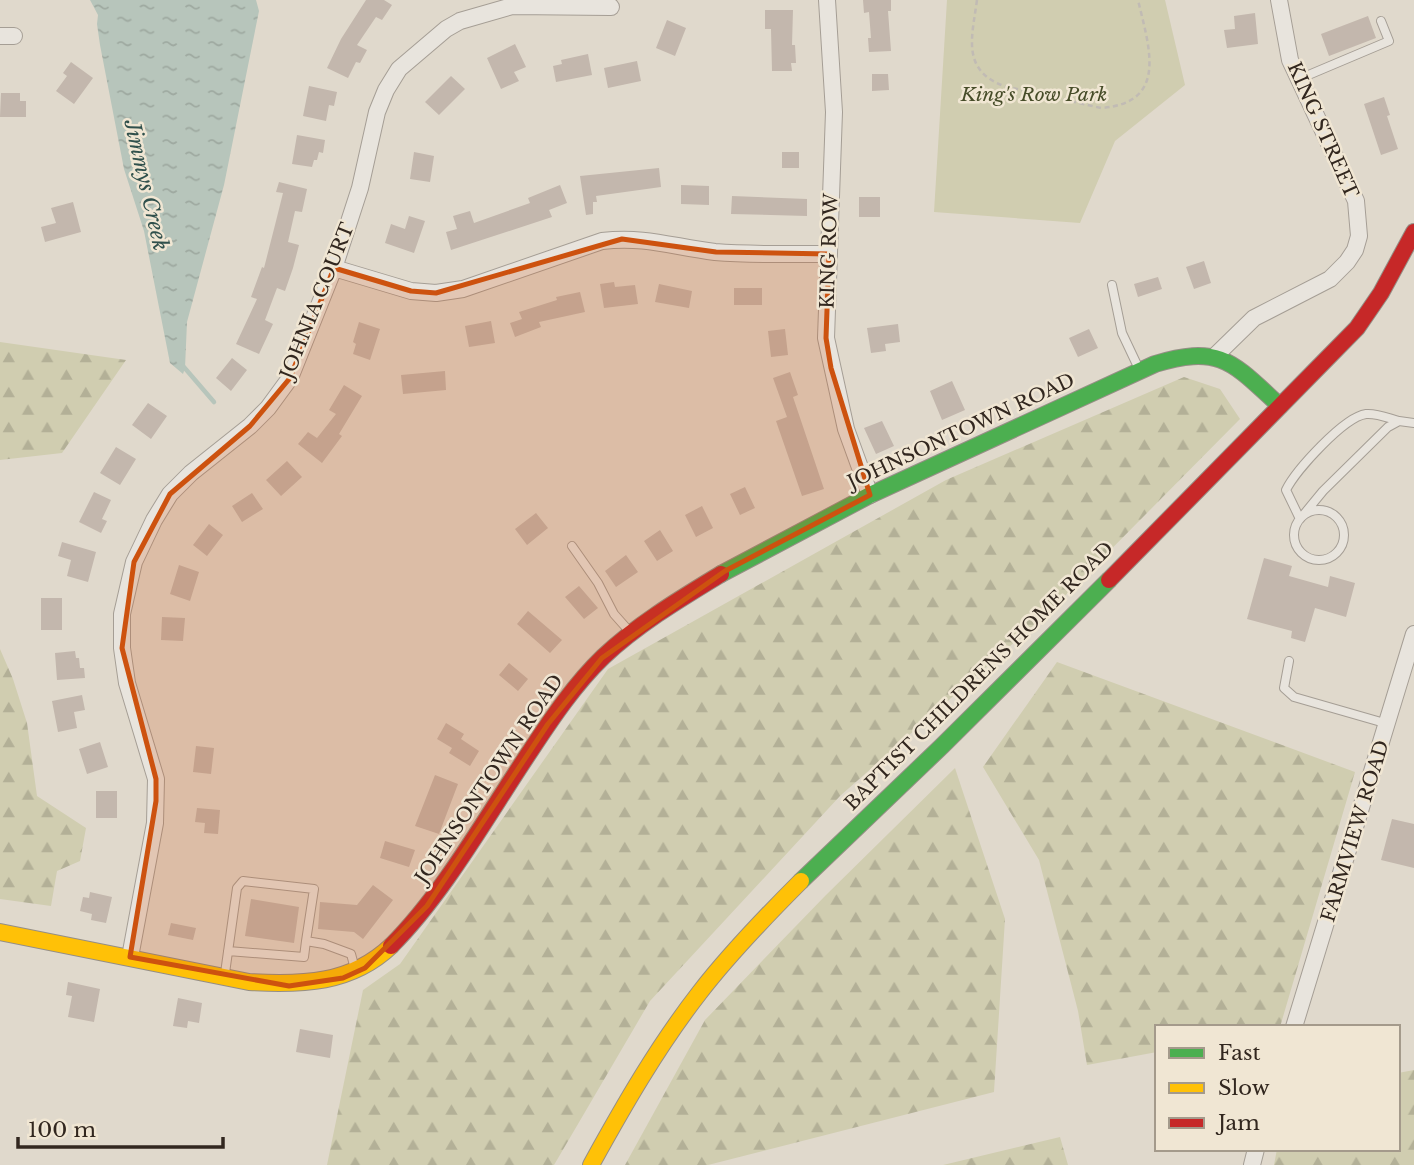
<svg xmlns="http://www.w3.org/2000/svg" width="1414" height="1165" font-family="'Libre Baskerville',serif">
<defs>
<pattern id="forest-firs" width="22" height="20" patternUnits="userSpaceOnUse" patternTransform="scale(1.75)"><rect width="22" height="20" fill="#d0cdb0"/><path d="M5 1l3.5 6h-7zM16 11l3.5 6h-7z" fill="#b3b097"/></pattern>
<pattern id="water-ripples" width="26" height="14" patternUnits="userSpaceOnUse" patternTransform="scale(1.75)"><rect width="26" height="14" fill="#b7c5bb"/><path d="M2 4q2-2 4 0t4 0M15 11q2-2 4 0t4 0" fill="none" stroke="#9ea9a0"/></pattern>
</defs>
<rect width="100%" height="100%" fill="#e0d9cc"/>
<path fill="url(#forest-firs)" d="M0,342l126,18 -64,93 -62,7z
M1184,377l36,12 20,30 -189,191 -211,186 -190,205 -96,164h-227l36,-175 37,-26 208,-295 338,-189z
M0,649l13,30 14,44 10,73 49,32 -6,33 -23,10 -6,35 -51,-7z
M1057,662l298,110 -75,255h-123v25l-70,13 -9,-54 -39,-151 -56,-93z
M955,768l50,151 -11,173 -286,73h-83l80,-145 121,-125z
M1414,1070v95h-140l3,-16h121v-76z
M1060,1137l8,28h-125z"/>
<path fill="#d0cdb0" d="M947,0h218l20,85 -70,56 -35,82 -146,-11z"/>
<path fill="url(#water-ripples)" d="M90,0h166l3,11 -35,174 -37,137 -2,46 -2,6 -13,-11 -26,-132 -20,-62 -24,-124 -3,-21 1,-9z"/>
<g fill="none" stroke-linecap="round" stroke-linejoin="round">
<path stroke="#b7c5bb" stroke-width="4.5" d="M183,366l31,36"/>
</g>
<path fill="#c3b7ad" d="M366,0h18l8,5 -10,15 -6,-3 -19,28 10,5 -7,13 -4,-1 -8,16 -21,-10 14,-29z
M863,0h28v11h-3l3,40 -22,1 -1,-14h3l-2,-26 -5,1z
M765,10h28l-1,35h3l1,18h-5l1,8h-20l-1,-42h-6z
M1255,13l3,31 -31,4 -3,-18 11,-1 -1,-13z
M1368,16l8,22 -47,18 -8,-22z
M667,20l19,8 -11,28 -19,-8z
M515,44l11,23 -12,5 5,9 -18,8 -14,-31z
M588,54l4,21 -36,7 -3,-16 9,-2 -1,-4z
M637,61l4,20 -33,7 -4,-20z
M71,62l22,16 -19,26 -18,-13 11,-15 -4,-3z
M872,74h16l1,16 -17,1z
M451,76l14,13 -26,26 -14,-13z
M309,86l28,6 -3,14 -5,-1 -3,16 -23,-5z
M1,93h19v8h6v16h-26z
M1384,97l6,18 -3,1 11,33 -17,6 -17,-51z
M297,135l28,5 -2,13 -4,-1 -2,8h-3l-2,7 -20,-3z
M414,152l20,4 -4,26 -20,-3z
M782,152h17v16h-17z
M659,168l2,19 -65,9 1,6h-4v12l-7,1 -6,-39z
M279,182l28,7 -5,23 -7,-1 -7,31 11,3 -6,23 -8,23 -8,-3 -12,32 8,4 -14,30 -23,-10 21,-45 -6,-2 11,-30 2,1 11,-43 8,-32 -7,-1z
M560,185l7,18 -18,7 3,7 -101,33 -5,-18 11,-3 -4,-13 17,-5 4,12 56,-20 -2,-5z
M681,185l28,1v19l-28,-1z
M732,196l75,3v17l-76,-2z
M859,197h21v20h-21z
M73,202l8,30 -36,10 -4,-15 15,-4 -5,-15z
M409,216l16,5 -11,32 -29,-10 6,-19 14,5z
M1204,261l7,22 -17,6 -8,-22z
M1158,277l4,12 -24,8 -4,-13z
M614,282l1,5 20,-2 3,19 -34,4 -4,-24z
M659,284l33,7 -3,17 -34,-6z
M734,288h28v17h-28z
M580,292l5,20 -46,10 2,5 -26,10 -5,-14 12,-4 -3,-7 38,-12 -1,-3z
M491,321l4,22 -26,4 -4,-21z
M359,322l21,7 -10,31 -17,-6 3,-10 -3,-2z
M898,324l2,18 -15,2 1,7 -15,2 -4,-25z
M785,329l3,26 -17,2 -3,-26z
M1089,329l9,19 -20,9 -9,-19z
M232,358l15,12 -16,21 -15,-13z
M445,371l1,19 -43,4 -2,-19z
M790,372l8,23 -5,2 31,92 -22,7 -26,-75 11,-4 -14,-39z
M952,381l13,29 -23,10 -12,-29z
M344,385l18,11 -23,38 3,2 -20,27 -24,-19 10,-12 9,6 19,-24 -7,-4z
M148,403l19,13 -16,23 -19,-14z
M882,421l12,25 -18,8 -12,-26z
M116,447l20,12 -16,26 -20,-12z
M287,461l15,16 -21,19 -15,-16z
M745,487l10,21 -15,7 -10,-21z
M94,492l17,8 -9,19 5,2 -6,12 -22,-11z
M252,493l11,16 -21,13 -10,-16z
M702,506l11,22 -17,9 -11,-22z
M536,513l12,15 -21,17 -12,-16z
M209,524l14,11 -16,21 -14,-11z
M660,530l13,21 -16,10 -13,-20z
M62,542l34,10 -8,30 -21,-6 4,-16 -13,-4z
M626,555l12,17 -22,15 -11,-16z
M1264,558l28,8 -3,10 39,11 2,-11 25,7 -9,34 -31,-9 -10,34 -14,-4 1,-7 -45,-12z
M179,565l20,7 -9,29 -20,-7z
M579,586l19,22 -14,11 -19,-22z
M41,598h21v32h-21z
M528,611l34,29 -12,13 -33,-29z
M162,617l23,1 -2,23 -22,-1z
M75,651l1,7h3l1,10h4l1,10 -28,2 -2,-27z
M509,663l19,16 -10,12 -19,-16z
M82,695l3,15 -11,2 3,16 -19,4 -6,-31z
M446,723l18,11 -3,5 18,12 -9,15 -21,-13 3,-5 -15,-9z
M100,742l8,25 -21,7 -8,-25z
M196,746l18,2 -3,26 -18,-2z
M435,775l23,9 -19,50 -24,-8z
M96,791h21v27h-21z
M197,808l23,2 -2,24 -14,-1 1,-10 -10,-1z
M1392,819l22,5v44l-33,-8z
M385,841l30,9 -6,17 -29,-9z
M373,885l20,15 -30,39 -9,-7 -36,-3 2,-27 37,3z
M90,892l22,5 -6,26 -15,-3 1,-6 -12,-3 3,-14 6,1z
M251,899l48,8 -5,36 -49,-7z
M171,923l25,5 -3,12 -25,-5z
M68,982l32,7 -6,33 -26,-5 4,-21 -6,-1z
M178,998l24,5 -3,20 -11,-2 -1,7 -14,-2z
M300,1029l33,6 -3,23 -34,-6z"/>
<g fill="none" stroke-linecap="round" stroke-linejoin="round">
<defs>
<path id="lane" d="M1299,79l90,-38 -8,-20
M1112,285l10,48 17,36
M1399,421c-11,-3 -22,-8 -33,-7 -22,3 -70,56 -80,76l14,29 23,-28 65,-64 11,-6 15,2
M1294 535a25 25 0 1 1 50 0a25 25 0 1 1-50 0Z
M572,546l26,37 16,31 16,18
M1289,661l-5,27 10,9 94,27
M228,951l76,6 2,-16
M225,973l12,-85 6,-7 71,8 -8,52 18,3 27,10 4,15"/>
<path id="street" d="M827,0l7,112 -8,226 20,91 24,66
M0,36h14
M334,268l77,23 25,2 27,-4 139,-48c44,-5 71,6 113,11 37,3 76,2 114,2
M1215,356l39,-38 76,-39 17,-17 8,-12 4,-14 -3,-35 -66,-141 -11,-60
M130,957l25,-134 1,-44 -29,-96 -5,-35v-34l12,-52 20,-42 16,-26 21,-21 59,-47 18,-18 22,-30 44,-110 26,-80 17,-76 9,-22 13,-21 47,-40 14,-8 52,-15 99,1
M1294,1027l120,-393
M1252,1165l4,-16"/>
<path id="fast" d="M721,574l149,-79 285,-131c66,-20 78,-1 125,42
M801,881l141,-135 167,-166"/>
<path id="slow" d="M0,932l249,50c53,3 102,2 142,-36
M591,1165c33,-60 67,-119 109,-173 31,-40 66,-76 101,-111"/>
<path id="jam" d="M1109,580l248,-252 24,-35 33,-61
M391,946c54,-54 97,-132 140,-196 21,-32 44,-66 72,-93 35,-33 77,-58 118,-83"/>
</defs>
<use href="#lane" stroke="#a59e95" stroke-width="10"/>
<use href="#street" stroke="#a59e95" stroke-width="18"/>
<use href="#fast" stroke="#958e85" stroke-width="18"/>
<use href="#slow" stroke="#958e85" stroke-width="18"/>
<use href="#jam" stroke="#958e85" stroke-width="18"/>
<path stroke="#c1bbb4" stroke-width="2.5" stroke-dasharray="5 3.5" stroke-linecap="butt" d="M977,0c-5,37 -16,70 27,86l97,22c68,-5 48,-61 37,-108"/>
<use href="#lane" stroke="#e8e4dd" stroke-width="8"/>
<use href="#street" stroke="#e8e4dd" stroke-width="16"/>
<use href="#fast" stroke="#4caf50" stroke-width="16"/>
<use href="#slow" stroke="#ffc107" stroke-width="16"/>
<use href="#jam" stroke="#c62828" stroke-width="16"/>
</g>
<path fill="#cd520f" fill-opacity="0.2" stroke="#cd520f" stroke-width="5" stroke-linejoin="round" d="M622,239l94,13 113,2 -3,84 5,30 39,127 -145,76 -123,87 -54,66 -121,182 -62,62 -22,10 -54,8 -159,-29 26,-156v-22l-34,-131 12,-86 36,-68 80,-68 40,-48 44,-110 77,23 25,2z"/>
<g text-anchor="middle" dominant-baseline="central" stroke-width="5" stroke-linejoin="round" paint-order="stroke">
<g font-size="19" font-style="italic" fill="#464c28" stroke="#f0e6d3">
<text x="1034" y="94">King's Row Park</text>
</g>
<g font-size="19" fill="#32271f" stroke="#f0e6d3">
<text transform="translate(1323 130) rotate(66)">KING STREET</text>
<text transform="translate(829 251) rotate(-88)">KING ROW</text>
<text transform="translate(317 301) rotate(-68)">JOHNIA COURT</text>
<text transform="translate(961 431) rotate(-25)">JOHNSONTOWN ROAD</text>
<text transform="translate(979 676) rotate(-45)">BAPTIST CHILDRENS HOME ROAD</text>
<text transform="translate(489 779) rotate(-56)">JOHNSONTOWN ROAD</text>
<text transform="translate(1355 831) rotate(-73)">FARMVIEW ROAD</text>
</g>
<g font-size="21" font-style="italic" fill="#30504c" stroke="#f0e6d3">
<text transform="translate(146 185) rotate(77)">Jimmys Creek</text>
</g>
</g>
<rect x="1155" y="1025" width="245" height="126" fill="#f0e6d3" stroke="#a49a8b" stroke-width="2"/>
<rect x="1169" y="1048" width="35" height="10" fill="#4caf50" stroke="#a49a8b" stroke-width="2"/>
<text x="1218" y="1060" font-size="21" fill="#32271f">Fast</text>
<rect x="1169" y="1083" width="35" height="10" fill="#ffc107" stroke="#a49a8b" stroke-width="2"/>
<text x="1218" y="1095" font-size="21" fill="#32271f">Slow</text>
<rect x="1169" y="1118" width="35" height="10" fill="#c62828" stroke="#a49a8b" stroke-width="2"/>
<text x="1218" y="1130" font-size="21" fill="#32271f">Jam</text>
<path d="M18 1137v10h205v-10" fill="none" stroke="#32271f" stroke-width="3.5"/>
<text x="28" y="1137" font-size="21" fill="#32271f" stroke="#f0e6d3" stroke-width="5" paint-order="stroke">100 m</text>
</svg>
